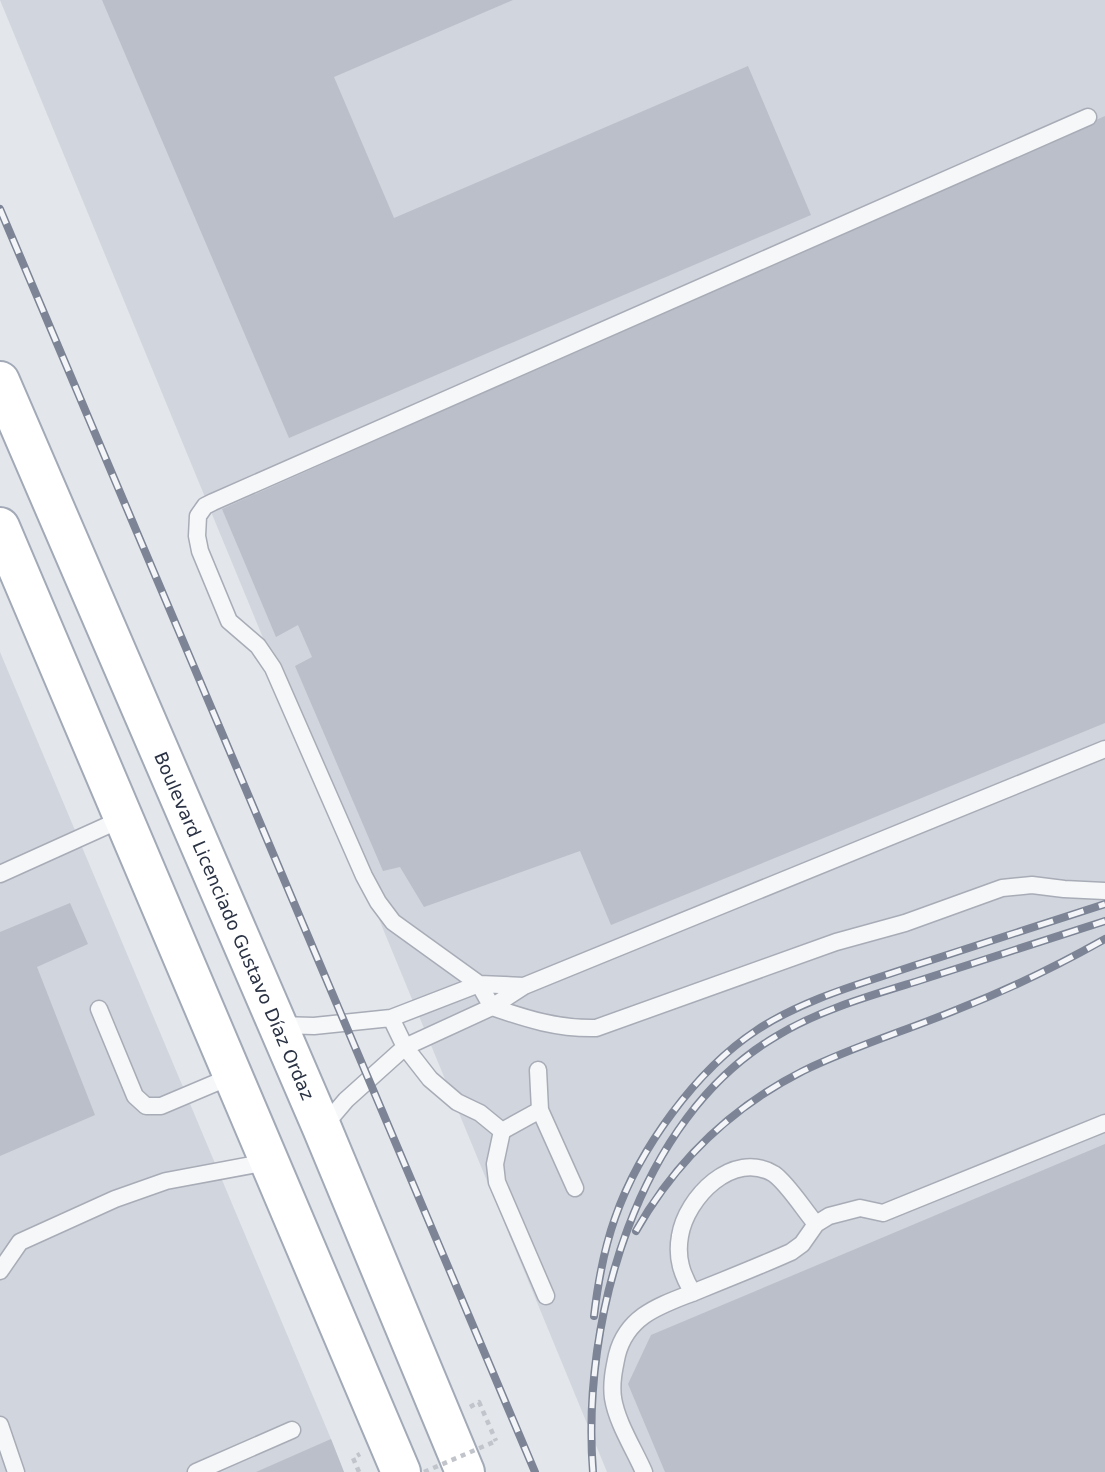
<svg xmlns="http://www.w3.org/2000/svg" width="1105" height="1472" font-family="'DejaVu Sans',sans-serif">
<rect width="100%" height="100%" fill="#e3e6eb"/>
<path fill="#d1d5dd" d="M0,0h1105v1472h-498z
M0,652l331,787 13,33h-344z"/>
<path fill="#babfc9" d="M102,0h411l-179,77 60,141 354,-152 63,149 -522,223z
M1105,116v607l-494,202 -31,-74 -156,56 -24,-40 -17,4 -88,-205 17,-9 -14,-32 -22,12 -54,-128z
M70,903l18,41 -51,23 58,148 -95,41v-224z
M1105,1144v328h-440l-37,-88 23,-49z
M331,1439l13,33h-88z"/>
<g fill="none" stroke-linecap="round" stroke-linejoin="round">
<defs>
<path id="service" d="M1088,117l-875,385 -8,4 -7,10 -1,20 3,15 29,70 29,25 15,22 91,208 14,26 15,20 86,62 13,23c35,12 66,22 104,21l240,-86 69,-19 97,-35 30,-3 32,4 41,2
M0,874l124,-56
M99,1009l36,87 11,10h15l71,-30
M391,1018l14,29 25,32 27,23 23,11 22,18 38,-21
M278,1025l36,1 77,-8 88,-34 45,2
M538,1070l2,40 35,78
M323,1127l23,-27 59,-53 87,-40 32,-21 581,-237
M502,1131l-7,33 2,18 49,114
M0,1271l20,-29 95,-43 51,-18 102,-19
M693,1293c-11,-18 -17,-35 -13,-57 6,-38 53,-87 94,-62 14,10 30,36 42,50
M0,1425l16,47
M196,1472l96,-42
M644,1472c-10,-23 -27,-49 -31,-74 -2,-15 1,-29 4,-43 11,-43 49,-51 85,-66 30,-12 60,-24 89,-37l11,-8 14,-20 13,-8 31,-8 23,5 222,-90"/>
<g id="primary">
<path id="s1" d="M0,381l322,747 143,344"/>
<path d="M0,527l401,945"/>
</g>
</defs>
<use href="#service" stroke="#a8acb6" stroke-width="19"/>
<use href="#primary" stroke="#a2a9b7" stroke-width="42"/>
<path stroke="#c1c4ca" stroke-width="4.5" stroke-dasharray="5 5" stroke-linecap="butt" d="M470,1407l9,-5 17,39
M359,1472l-6,-14 7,-4"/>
<use href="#service" stroke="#f6f7f9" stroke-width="16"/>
<use href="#primary" stroke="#fff" stroke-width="38"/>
<defs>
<path id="rail" d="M0,209l535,1263
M636,1231c39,-69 96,-124 167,-160 49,-24 102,-40 153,-61 52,-20 101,-44 149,-71
M594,1316c4,-34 10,-67 21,-98 24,-69 81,-148 142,-188 47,-31 103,-46 156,-64 64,-21 128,-41 192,-62
M593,1472c-12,-151 44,-353 182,-435 44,-27 94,-41 143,-56 62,-20 125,-40 187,-60"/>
</defs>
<use href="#rail" stroke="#7c8495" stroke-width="8"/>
<use href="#rail" stroke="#f3f5f8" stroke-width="5" stroke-dasharray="16" stroke-linecap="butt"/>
<path stroke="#c1c4ca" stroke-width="4.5" stroke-dasharray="5 5" stroke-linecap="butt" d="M424,1472l72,-31"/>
</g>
<g text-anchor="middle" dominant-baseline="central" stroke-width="7" stroke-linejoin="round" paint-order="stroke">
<g font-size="18" fill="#2a3244" stroke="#f3f5f8">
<text stroke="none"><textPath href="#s1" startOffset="593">Boulevard Licenciado Gustavo Díaz Ordaz</textPath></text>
</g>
</g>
</svg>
